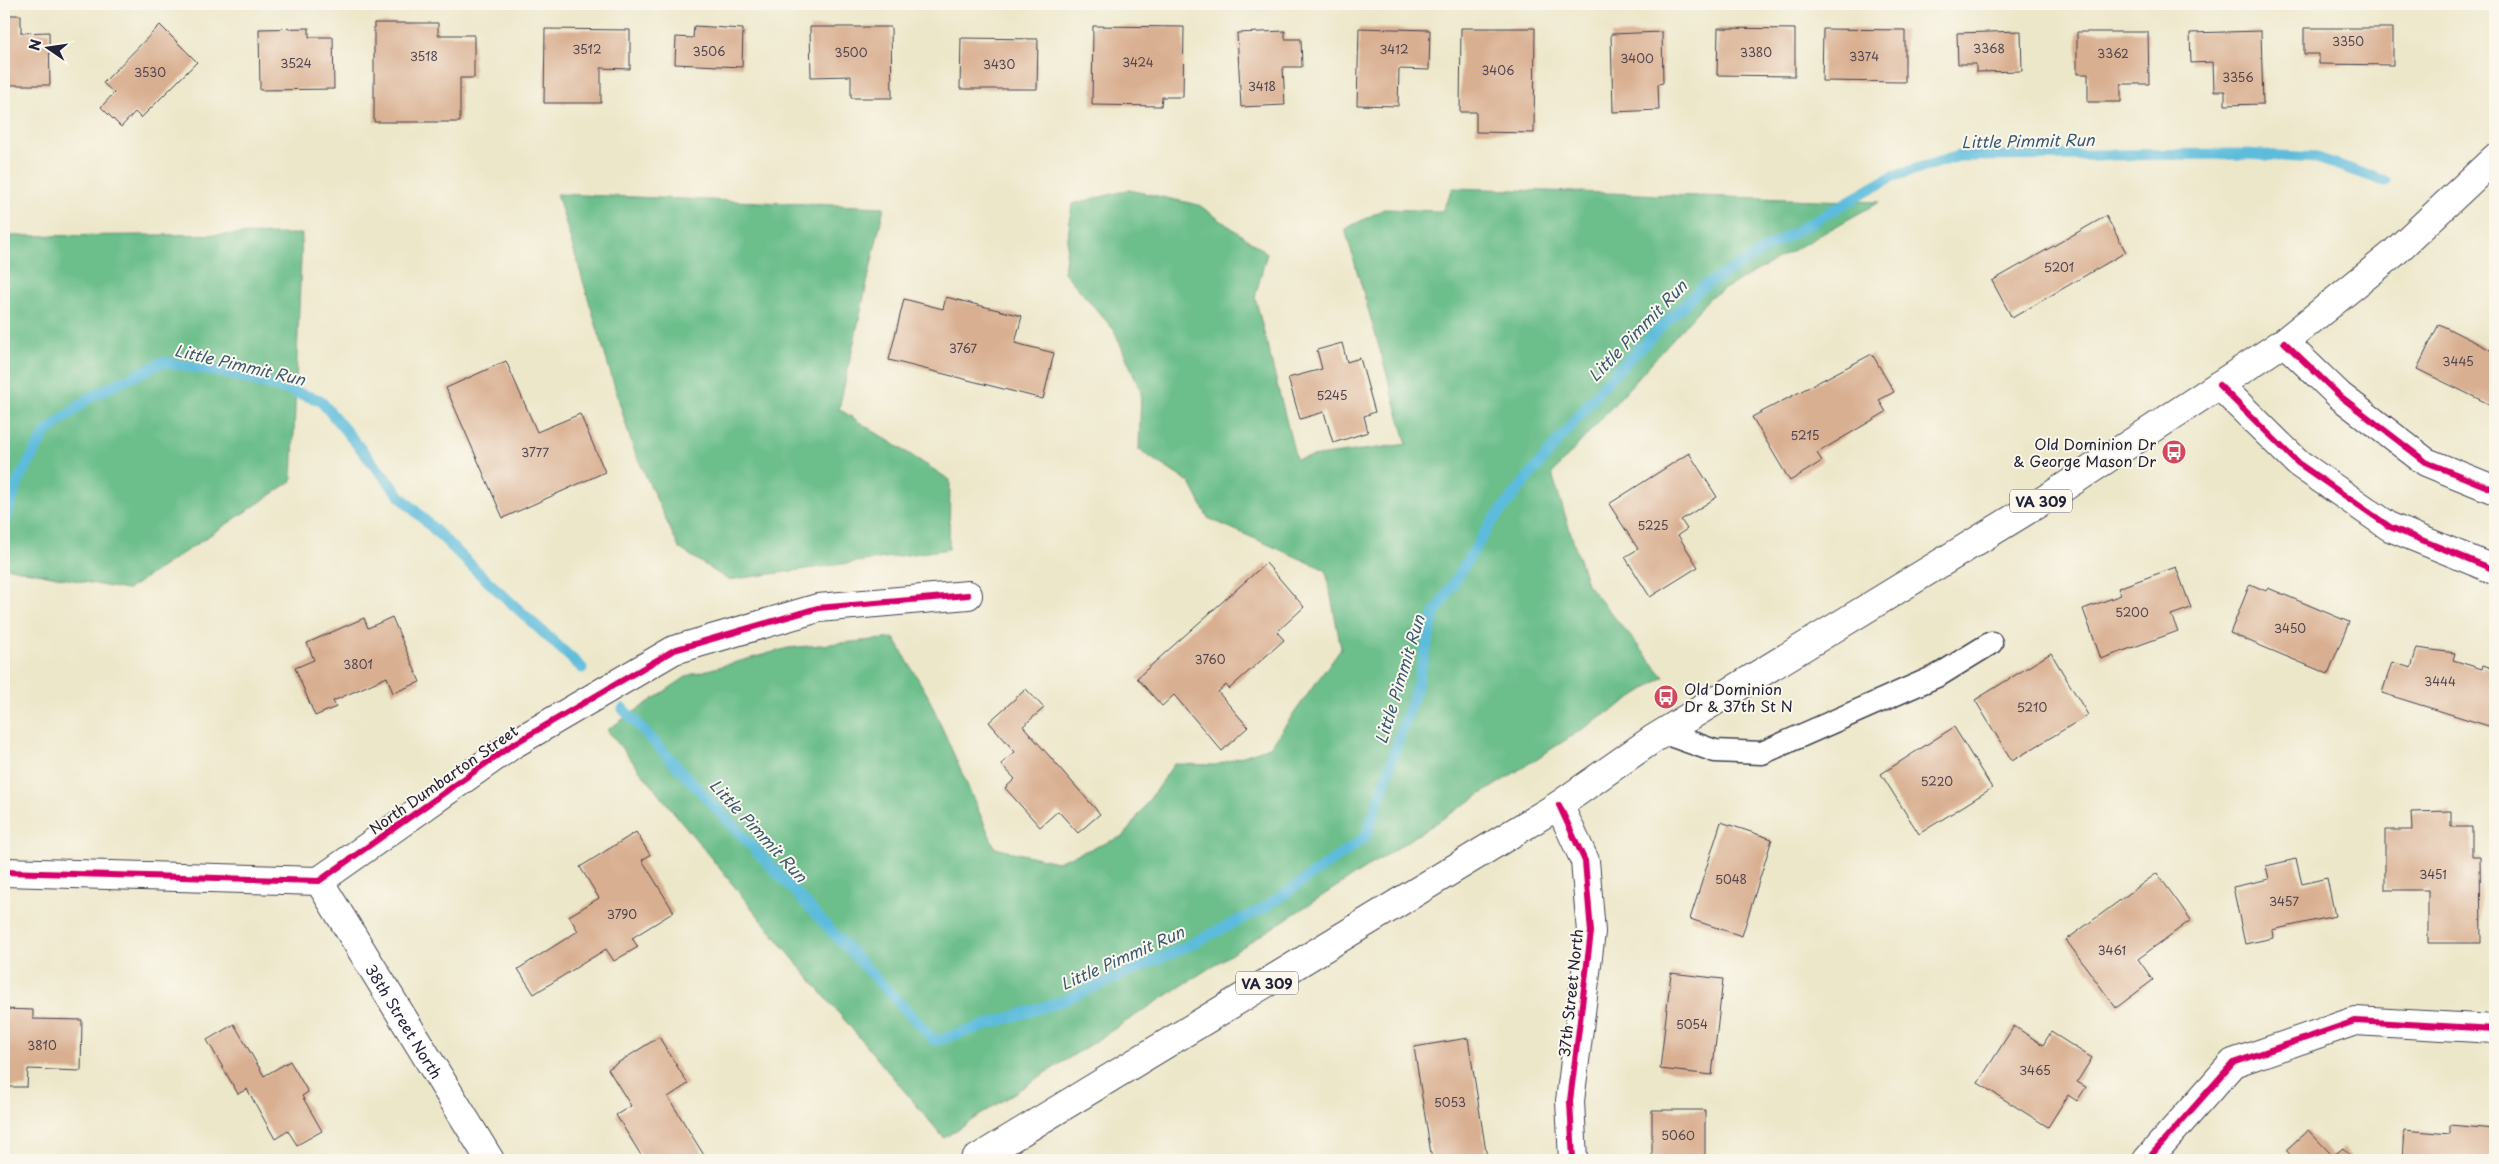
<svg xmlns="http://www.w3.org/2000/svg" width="2499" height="1164" font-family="'Playpen Sans',sans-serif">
<rect width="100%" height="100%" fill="#fbf7ec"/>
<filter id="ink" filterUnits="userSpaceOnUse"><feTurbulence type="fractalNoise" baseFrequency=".02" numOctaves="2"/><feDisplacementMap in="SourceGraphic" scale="10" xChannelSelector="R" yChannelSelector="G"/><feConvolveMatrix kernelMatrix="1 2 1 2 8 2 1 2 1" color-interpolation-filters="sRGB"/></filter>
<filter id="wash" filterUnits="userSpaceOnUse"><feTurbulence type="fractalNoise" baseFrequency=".0096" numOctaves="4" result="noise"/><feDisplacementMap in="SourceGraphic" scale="20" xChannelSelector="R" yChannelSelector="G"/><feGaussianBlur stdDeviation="1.12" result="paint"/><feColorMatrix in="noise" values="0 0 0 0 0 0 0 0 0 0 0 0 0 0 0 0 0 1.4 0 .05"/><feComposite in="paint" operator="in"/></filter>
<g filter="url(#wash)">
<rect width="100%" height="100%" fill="#ede7ca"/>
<path fill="#6cbe8b" stroke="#477063" d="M1453,188l426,14 -169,95 -158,177 35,110 77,93 -720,461 -145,-172 -192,-236 82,-55 99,-27 106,-10 34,58 67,152 62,14 67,-26 50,-72 42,1 54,-18 71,-99 -15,-78 -118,-52 -18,-35 -51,-33 2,-59 -27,-61 -50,-58 8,-68 57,-14 70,15 68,48 -12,44 41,162 111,-15 -62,-215 39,-20 58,2z
M557,194l327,13 -45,202 111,71 -1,69 -221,31 -49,-32 -46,-100z
M302,234l-10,247 -165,109 -123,-23v-331z"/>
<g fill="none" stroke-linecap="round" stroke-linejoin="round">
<path stroke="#5dbcdb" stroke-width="11" d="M4,522l16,-45 26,-45 46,-36 71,-34 63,11 49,13 45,14 81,97 81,79 100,92
M623,709l312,332 125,-39 119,-52 85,-42 102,-71 50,-148 19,-76 56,-90 119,-145 92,-91 84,-50 107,-61 66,-20 285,-2 73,4 68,23"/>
</g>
<g id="blocks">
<path fill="#d9af91" d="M4,15h17v18l28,-1 1,53h-46z
M374,23h64v12h36v43h-14v44h-86z
M160,25l37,37 -56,56 -6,-6 -14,15 -20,-20 13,-14 -11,-10z
M694,26l49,3 -1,38 -67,-3 1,-27 17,1z
M1093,26l91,1 -1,70h-21l-1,9 -69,-1z
M810,27h81l1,71h-41v-22l-40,1z
M309,28v9h24l1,52 -74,1 -1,-61z
M1359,28l71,2 -1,40 -30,-1 -1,37 -41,-1z
M1461,28h74l-1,105 -58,-1v-20h-16z
M1718,28l77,1v47l-78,-1z
M2304,28h89v37l-74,-1v-10h-15z
M545,29l85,1v39l-29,-1v35h-57z
M1823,29l82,1v52l-83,-1z
M1285,31v8h16l1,28h-19l2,38 -44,2 -4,-74z
M2021,31l1,40 -46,1v-8h-18l-1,-31z
M2261,31l2,73 -38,1v-14h-11l-1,-29 -22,1 -1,-30z
M1662,32l1,51 -5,1 1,26 -46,2 -2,-78z
M2077,32h71l1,52h-28v18h-33v-28h-11z
M961,38l77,1 -1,50h-77z
M2106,216l20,36 -114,66 -20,-37z
M946,297l76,19 -7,27 39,10 -11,46 -154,-39 15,-61 39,10z
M2439,324l56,28v55l-78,-38z
M1342,343l5,19 13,-4 15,54 -11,4 4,16 -35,11 -9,-31 -24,7 -12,-41 34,-9 -5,-19z
M1872,354l22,38 -15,8 7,12 -69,41 5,8 -32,20 -38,-64z
M506,361l31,71 43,-18 25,58 -102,46 -57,-130z
M1689,453l28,44 -36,23 6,9 -9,6 20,32 -48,30 -25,-40 13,-8 -29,-45z
M1266,563l38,44 -27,25 7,8 -55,49 -3,-4 -8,7 30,35 -26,24 -48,-56 -12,11 -25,-28z
M2176,567l15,41 -20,7 7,16 -77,28 -18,-50 38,-14 -3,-7z
M2250,584l16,7 2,-3 81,34 -21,52 -98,-41z
M392,617l28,65 -27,11 -6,-16 -54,24 3,6 -21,9 -20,-48 19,-8 -7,-17 57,-25 4,10z
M2417,648l38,5 -2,7 29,9 1,-4 12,4v59l-113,-35 10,-31 19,6z
M2051,653l37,62 -76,46 -37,-61z
M1026,689l18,19 -21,18 77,88 -22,19 -20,-22 -18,16 -35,-39 10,-9 -14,-15 14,-12 -26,-30z
M1954,727l38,61 -73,46 -38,-60z
M2451,811v16h21v30h8l1,86h-53v-53h-43v-60h27l-1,-18z
M1721,822l51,17 -30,97 -52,-17z
M636,832l14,23 -8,5 32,52 -42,26 6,9 -24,14 -8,-12 -72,45 -16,-25 60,-38 -9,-15 30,-18 -19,-31z
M2296,859l6,25 25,-6 8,38 -63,14 1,8 -28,6 -12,-57 36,-8 -3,-13z
M2157,873l34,47 -53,39 15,21 -37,28 -50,-68z
M1671,973l52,6 -11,96 -52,-6z
M4,1009l29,1v9l49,1 -1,51 -53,-2 -1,18h-23z
M234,1024l30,52 26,-15 18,31 -6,4 20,35 -25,14 -9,-14 -13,8 -28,-50 -9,5 -31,-54z
M2014,1026l29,19 8,-13 41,26 -15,24 9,5 -9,14 -9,-6 -20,32 -70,-44z
M659,1037l29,47 -20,13 39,63h-63l-28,-45 15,-9 -23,-37z
M1468,1038l19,120 -55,2 -18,-113z
M1652,1110h53v50h-53z
M2450,1125l44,4 -3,31h-89l2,-30 46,4z
M2308,1130l25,26 10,-8 11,12h-64l3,-2 -7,-8z"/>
</g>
</g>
<g filter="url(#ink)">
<use href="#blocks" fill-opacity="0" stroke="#404050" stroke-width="1"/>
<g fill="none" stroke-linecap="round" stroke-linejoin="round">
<defs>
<path id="service" d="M1664,733l51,18 47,2 177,-78 52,-32"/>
<g id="minor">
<path d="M1559,805l26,56 6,71 -21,169 3,59"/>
<path d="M4,872l315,9 193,-136 162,-95 144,-42 150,-13"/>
<path id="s1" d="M319,881l171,279"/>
<path d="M2147,1160l86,-97 122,-42 140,8"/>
</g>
<path id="tertiary" d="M2284,342l56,54 86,66 69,28
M2219,385l79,78 92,64 105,43"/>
<path id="primary" d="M975,1160l584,-355 94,-66 399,-244 167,-110 65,-43 109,-88 102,-96"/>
</defs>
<use href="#service" stroke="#404050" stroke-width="25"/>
<use href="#minor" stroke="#404050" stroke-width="30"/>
<use href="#tertiary" stroke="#404050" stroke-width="30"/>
<use href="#primary" stroke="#404050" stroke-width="30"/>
<use href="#service" stroke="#fff" stroke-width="22"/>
<use href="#minor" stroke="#fff" stroke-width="28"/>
<use href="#tertiary" stroke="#fff" stroke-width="28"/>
<use href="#primary" stroke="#fff" stroke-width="28"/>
<defs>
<path id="cycleway" d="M2284,342l56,54 86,66 69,28
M2219,385l79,78 92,64 105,43
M1559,805l26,56 6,71 -21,169 3,59
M4,872l315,9 193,-136 162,-95 144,-42 150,-13
M2147,1160l86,-97 122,-42 140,8"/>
</defs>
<use href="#cycleway" stroke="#fbf7ec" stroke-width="9"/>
<use href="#cycleway" stroke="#d6006c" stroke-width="6"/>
</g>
</g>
<defs>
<symbol id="bus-disc" viewBox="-11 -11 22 22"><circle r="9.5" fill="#d1495b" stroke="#fbf7ec"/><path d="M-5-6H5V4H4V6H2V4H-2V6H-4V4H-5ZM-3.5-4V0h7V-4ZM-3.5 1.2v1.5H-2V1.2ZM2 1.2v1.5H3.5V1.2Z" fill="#fff"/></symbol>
</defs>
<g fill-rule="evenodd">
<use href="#bus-disc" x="2160" y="438" width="28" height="28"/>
<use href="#bus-disc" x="1652" y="683" width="28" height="28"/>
</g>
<g text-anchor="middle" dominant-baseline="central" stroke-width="4" stroke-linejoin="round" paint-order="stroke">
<g font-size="12" fill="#504550">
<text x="2348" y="41">3350</text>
<text x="1989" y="48">3368</text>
<text x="587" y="49">3512</text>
<text x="1394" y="49">3412</text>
<text x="709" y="51">3506</text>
<text x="851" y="52">3500</text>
<text x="1756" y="52">3380</text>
<text x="2113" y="53">3362</text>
<text x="424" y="56">3518</text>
<text x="1864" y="56">3374</text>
<text x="1637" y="58">3400</text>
<text x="1138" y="62">3424</text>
<text x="296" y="63">3524</text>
<text x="999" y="64">3430</text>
<text x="1498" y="70">3406</text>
<text x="150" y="72">3530</text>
<text x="2238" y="77">3356</text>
<text x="1262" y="86">3418</text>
<text x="2059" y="267">5201</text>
<text x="963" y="348">3767</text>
<text x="2458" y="361">3445</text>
<text x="1332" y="395">5245</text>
<text x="1805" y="435">5215</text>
<text x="535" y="452">3777</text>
<text x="1653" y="525">5225</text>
<text x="2132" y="612">5200</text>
<text x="2290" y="628">3450</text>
<text x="1210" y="659">3760</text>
<text x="358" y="664">3801</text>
<text x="2440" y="681">3444</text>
<text x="2032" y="707">5210</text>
<text x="1937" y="781">5220</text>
<text x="2433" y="874">3451</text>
<text x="1731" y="879">5048</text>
<text x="2284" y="901">3457</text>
<text x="622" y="914">3790</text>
<text x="2112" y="950">3461</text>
<text x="1692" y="1024">5054</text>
<text x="42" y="1045">3810</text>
<text x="2035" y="1070">3465</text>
<text x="1450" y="1102">5053</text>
<text x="1678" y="1135">5060</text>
</g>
<g fill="#fbf7ec" stroke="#636270" stroke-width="1">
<rect x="2010" y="489.5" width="62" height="23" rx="4"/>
<rect x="1236" y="971.5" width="62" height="23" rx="4"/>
</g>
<g font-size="14" font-weight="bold" fill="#22223b">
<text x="2041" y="501">VA 309</text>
<text x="1267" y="983">VA 309</text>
</g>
<g font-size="15" fill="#22223b" stroke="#fbf7ec" text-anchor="end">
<text x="2156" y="443">Old Dominion Dr<tspan x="2156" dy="17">&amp; George Mason Dr</tspan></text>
<text x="1684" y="688" text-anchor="start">Old Dominion<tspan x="1684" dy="17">Dr &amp; 37th St N</tspan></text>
</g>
<g font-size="15" fill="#22223b" stroke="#fbf7ec">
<text transform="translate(443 779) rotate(-35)">North Dumbarton Street</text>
<text transform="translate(1570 993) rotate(-84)">37th Street North</text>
<text stroke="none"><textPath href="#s1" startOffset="164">38th Street North</textPath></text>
</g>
<g font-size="16" font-style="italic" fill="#375873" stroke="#fbf7ec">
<text transform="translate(2028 140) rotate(-1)">Little Pimmit Run</text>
<text transform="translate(1637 330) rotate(-46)">Little Pimmit Run</text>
<text transform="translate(240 364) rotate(13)">Little Pimmit Run</text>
<text transform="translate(1399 679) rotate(-73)">Little Pimmit Run</text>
<text transform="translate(759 830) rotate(47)">Little Pimmit Run</text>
<text transform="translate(1122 957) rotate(-24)">Little Pimmit Run</text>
</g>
</g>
<rect width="2499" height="1164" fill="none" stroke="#fbf7ec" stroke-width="20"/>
<g transform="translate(48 48) rotate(283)" stroke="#fbf7ec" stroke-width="4" paint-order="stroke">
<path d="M0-4L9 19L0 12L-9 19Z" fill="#22223b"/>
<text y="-8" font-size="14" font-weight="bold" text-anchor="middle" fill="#22223b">N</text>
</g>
</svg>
